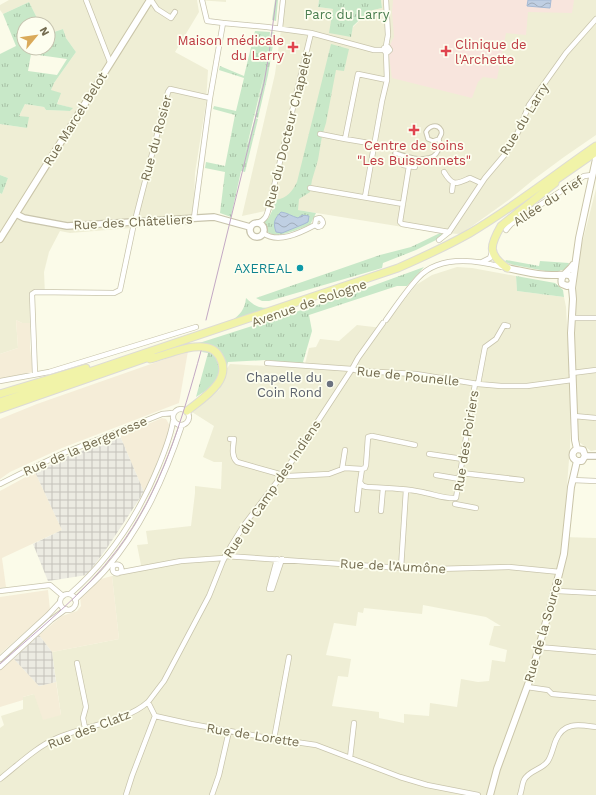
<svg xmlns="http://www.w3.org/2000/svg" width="596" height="795" font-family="'Work Sans',sans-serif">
<defs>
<pattern id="industrial-grid" width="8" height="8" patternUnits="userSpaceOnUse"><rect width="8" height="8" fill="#ecebe2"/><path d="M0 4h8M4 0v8" fill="none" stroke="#c4c2ba"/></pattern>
<pattern id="grass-tufts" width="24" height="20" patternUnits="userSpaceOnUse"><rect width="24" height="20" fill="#c8e8c8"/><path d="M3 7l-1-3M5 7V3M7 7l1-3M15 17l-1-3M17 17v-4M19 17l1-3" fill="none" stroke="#a7c0a5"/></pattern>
<pattern id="water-waves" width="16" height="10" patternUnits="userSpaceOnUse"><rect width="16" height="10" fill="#bfcfe3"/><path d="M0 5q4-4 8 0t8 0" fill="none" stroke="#a0acba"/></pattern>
</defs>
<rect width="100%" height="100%" fill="#fbfbe9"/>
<path fill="#efeed5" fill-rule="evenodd" d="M9,0h217v2l-29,-2 2,12 -24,40 33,18 -2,33 -11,70 -1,29 -3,23 -35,1 -86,7 -10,-2 -11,21 -5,20 1,23 -16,-1 1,29h-8l-6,-3 2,28 -18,6v-161l2,1 6,-16 -8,-3v-51l27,4 -8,-12 6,-12 19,3 2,3 24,1 2,-3 -15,-4 2,-4 -8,-10 3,-7 22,-31 -10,-14 -3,-9 -15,5v-10h-8l-11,-22 -26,12 -3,-4v-5z
M285,0h34l-1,7 15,2 17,28 3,-10 16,-16 13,-3 -1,-8h215v135l-32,22 -31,23 -23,19 -49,35 -21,-1 -142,-23 -33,1 -23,5 33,-142z
M596,189v261l-5,1 -12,-9 -4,-65 -1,-57 4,-61z
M457,267l15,1 44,8 1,15 47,6 2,10 5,92 -1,48 -7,90 33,1v257h-596v-67l4,-3 -3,-9 22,-7v-12l11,-3 27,21 -9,-63 67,-13 -7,-63 30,-6 -5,-25 11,-1 -2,-13 45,-5 4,-33v-7l26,3 1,-27h-8l-11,-5 11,-31 -22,-14 27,-22 7,-20 4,-6 74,4 5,-20 7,-1 4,-8 19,2 18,-16 25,3 34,-43 16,-10zM423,605l63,12 15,9h-7l-5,19 18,5 -2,12 -13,-2 -3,21 -11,1 -17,-3 -4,28 -27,-4 -1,13 -25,-2v9l-25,-5v-6l-47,-6 6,-30 10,1 3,-18 -25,-4 8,-32 22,3 2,-14 5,1 1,-5 58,6z"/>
<path fill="#f5edd8" d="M16,320l6,3h8v25l3,24 -33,7v-25l18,-6z
M188,351l-9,52 -117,45 -52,24 -10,7v-60l37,-15z
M162,418l4,1 4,7 -2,11 -22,53 -2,2 -24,-56z
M35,472l27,58 -60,28 4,29 -6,1v-97z
M112,576l7,63 -67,13 -13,-17 23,-19 15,-5 4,-5 -1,-9 21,-18z
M48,590l2,20 -50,44v-57z
M13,658l26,28 17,-4 5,33 -18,5 -9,-26 -11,3v3l-23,7v-37z"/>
<path fill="url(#industrial-grid)" d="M120,436l24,56 -37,56 -20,27 -39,6 -15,-37 29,-14 -27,-58 33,-16z
M39,635l13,17 4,30 -17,4 -26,-28z"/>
<path fill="#f8e5dd" d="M393,0h181l-2,13 -44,-1 -2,23 -20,-2 -9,46 -14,-2 -5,5 -6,16 -80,-20 -4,-29 6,-12 -2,-25z"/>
<path fill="url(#grass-tufts)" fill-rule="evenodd" d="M275,0h3l-2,21 -4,-1z
M319,0h62l1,8 -13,3 -16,15 -2,11 -22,-4 4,-24 -15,-2z
M29,2l11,22h-16v24h24v-14l15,-5 3,9 10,14 -22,31 -3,7 10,3 -4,11 16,4 -3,3 -24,-1 -2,-3 -19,-3 -6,12 10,1 -2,11 -27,-4v-70l16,-8 -13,-32zM31,54l36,5 -10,16 -29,-4z
M255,31l15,1 -1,13 2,-13 4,1 -7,42 -10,43 -3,-1 10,-46 -20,83 10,-36 3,1 -13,53 -4,-1 -10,46 -11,-4 5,-41 -20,-4 1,-6 19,4 10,-51 -22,-6 1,-3 22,5 8,-33 -25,-8 1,-4 24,10z
M331,44l18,5 -5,22 -8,-1 -10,53 -4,13 -4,24 -6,20 -2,12 -11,7 -1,11 18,3 -6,12c-10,3 -35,16 -43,6 -2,-2 -2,-5 -4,-8l4,-4h1l5,-10 3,-9c11,-2 16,-8 21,-18z
M0,175l8,3 -6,16 -2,-1z
M440,233l4,3 -28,14 -33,13 -1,5 -113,33h-7l-6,-3 124,-43 31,-8z
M506,260l33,6 1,-5 29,2 -2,6 -2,2 -4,-1 -5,3 -42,-8 -9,-3z
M424,267l-17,19h-10l-88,29 3,16 -9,31 2,2 -39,-4 -38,2 -2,8 -3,-12 -27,-14 143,-46z
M516,276l39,7 8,7 1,7 -47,-6z
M246,298c10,9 12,10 25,10l-40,13c9,-6 14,-12 15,-23z
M203,350c14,2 14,8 18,20l-8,16 -17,11 12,-44 -6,-1z"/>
<path fill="url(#water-waves)" stroke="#a6bad4" d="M528,0h23l-1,8 -23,-2z
M281,212c7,1 10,4 17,6l4,-3 7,1 -1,6 -4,2 -22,9 -6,-1c-3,-9 -2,-13 5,-20z"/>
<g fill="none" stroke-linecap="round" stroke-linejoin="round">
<defs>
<path id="pedestrian" d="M395,153c10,3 23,8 34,5 6,-1 10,-7 11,-13 0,-2 -1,-4 -1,-6 1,-4 4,-4 2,-9 -4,-7 -12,-4 -15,2l2,7 5,2 6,-2"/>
<path id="minor" d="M86,0l24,62
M151,0l6,9 14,9 4,-6
M386,0l2,35 -2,11
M223,23l44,4 44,6 63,17h10
M280,28l3,-28
M320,134l25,5
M375,144l-30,-5 13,-65 29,6
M403,165l12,2
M409,166l-9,56 2,2 47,8
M444,172c9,15 12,12 26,6l11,5
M310,188l93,16
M452,191l1,-8
M365,197l17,-96 5,-21 -1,-27 -2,-3v-2l4,-1 2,3 -2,2h-2
M194,218l16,-120 13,-75 -16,-2 -5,-21
M257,223c9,-3 10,-8 12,-16l42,-174
M506,230l5,-6 73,-48 8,-1
M263,233c15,11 37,0 52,-8l3,2 3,-1 2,-3 -1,-3 -2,-2 -4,1 -1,6
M439,240l10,-8 36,-54 22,-26 11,-20 11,-27 37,-52 30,-34
M482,262l8,-4 2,-6
M572,318h24
M386,320c10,-14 20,-29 32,-42 21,-23 58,-18 84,-11
M267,363l85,6 7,2 57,3 62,10 23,2h26l45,-6
M572,373l24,-3
M35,374l-3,-80 3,-2 79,1 6,-3 13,-62 35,-136 2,-3 40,9
M0,381l49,-9 147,-45
M478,384l7,-37 11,-8 8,-14 4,1
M173 417a8 8 0 1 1 16 0a8 8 0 1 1-16 0Z
M574,416l22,2
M230,439h4c-1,8 -3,17 3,23l46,13 6,1 40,-2 16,-6 17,1 -2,13 3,4 4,1c19,1 40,1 59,6 10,2 20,6 30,5l19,-114
M429,454l34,5
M342,469l3,-19
M362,469l3,-1 1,-3 2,-28 4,-1 43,9
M461,473l61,7
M436,475l24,4
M572,480l24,1
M0,484l26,-13 38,-18 98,-39 11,-1
M455,504l21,4
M357,510l3,-28
M381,511l2,-23
M225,556l176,12 35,1 73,-2 51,5
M277,559l-8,30h3l10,-30
M112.5 569a4.5 4.5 0 1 1 9 0a4.5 4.5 0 1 1-9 0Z
M401,568l5,-78
M117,573l64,-12 43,-3
M555,589l3,2 38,2
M0,591l50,-6 13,11
M70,594c40,-35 69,-80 89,-129 6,-15 12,-29 14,-44
M60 602a8 8 0 1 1 16 0a8 8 0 1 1-16 0Z
M75,600c11,-11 23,-21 32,-32 36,-42 58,-92 75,-143
M538,647l58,5
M0,659l48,-44 12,-13
M77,663l9,44 -3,11 2,10
M0,667l51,-47 15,-11
M527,687l21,3 4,4 44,4
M148,702l16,-21 45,-85 14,-35 8,-15 13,-21 42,-55 66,-101 6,-11 25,-35
M155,716l36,8 77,14 48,7 84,32 27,8 51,10
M274,739l15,-82
M350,758l4,-35
M0,779c18,-14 36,-32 57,-41 28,-12 70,-17 91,-36l7,14
M126,795l6,-19 23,-60
M212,795l7,-20 10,-44
M520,795c2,-5 2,-11 4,-15 5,-10 18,-10 24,-19 4,-6 5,-14 8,-21 8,-19 24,-15 40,-13"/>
<path id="tertiary" d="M16,214l8,4 43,8 147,-9 36,10
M250 230a7 7 0 1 1 14 0a7 7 0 1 1-14 0Z
M585,456h11"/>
<path id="secondary" d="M0,239l150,-239
M507,268c16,3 32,8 48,7 6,0 11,-2 16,1l2,5 -2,4 -4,1 -5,-2c-3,-9 7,-12 11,-19
M577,449l-2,-9 -4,-107 2,-34 -1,-11 7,-50 17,-79
M577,461h5l3,-5 -2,-6 -6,-1
M577,461c-6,-3 -6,-9 0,-12
M490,795l7,-26 33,-90 27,-97 7,-28 7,-67 6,-26"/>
<path id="primary" d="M550,184l46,-32
M507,268c-20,-14 -17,-23 -6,-42l54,-43
M150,359c12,-3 32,-11 44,-12 10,-1 20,0 25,9 15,24 -16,42 -32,55
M0,394l86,-26
M0,402l398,-134c25,-11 49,-22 72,-35 44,-26 84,-58 126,-87
M0,409l152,-53"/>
</defs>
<use href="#pedestrian" stroke="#c9c5ad" stroke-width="5.5"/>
<use href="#minor" stroke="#c9c5ad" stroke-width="6"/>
<use href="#tertiary" stroke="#c9c5ad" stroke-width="8"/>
<use href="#secondary" stroke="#cac5a9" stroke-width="8"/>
<use href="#primary" stroke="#dddbd5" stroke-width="9"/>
<use href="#pedestrian" stroke="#fff" stroke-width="3.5"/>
<use href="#minor" stroke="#fff" stroke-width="4.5"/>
<use href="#tertiary" stroke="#fff" stroke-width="5.5"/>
<use href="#secondary" stroke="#fff" stroke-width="6"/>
<use href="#primary" stroke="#f1f3a8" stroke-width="7"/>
<path stroke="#c3a8c4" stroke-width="1" d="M206,320l58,-237 5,-29 7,-54
M0,664c40,-36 85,-71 117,-114 44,-58 65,-130 84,-199"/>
</g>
<g fill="#e0444e" stroke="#fdfeef" stroke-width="1.5">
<path d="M291 41h4v4h4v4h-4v4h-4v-4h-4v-4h4z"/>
<path d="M444 45h4v4h4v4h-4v4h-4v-4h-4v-4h4z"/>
<path d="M412 124h4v4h4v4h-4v4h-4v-4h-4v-4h4z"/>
</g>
<circle fill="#0f9aa8" stroke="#fdfeef" stroke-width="1.5" cx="300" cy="268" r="4"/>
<circle fill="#6b7280" stroke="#fdfeef" stroke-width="1.5" cx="330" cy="384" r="4"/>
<g text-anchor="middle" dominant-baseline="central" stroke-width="3.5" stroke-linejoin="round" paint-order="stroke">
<g font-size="13" fill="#4b7e50" stroke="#fdfeef">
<text x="347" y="14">Parc du Larry</text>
</g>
<g font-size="13" fill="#be3a42" stroke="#fdfeef" text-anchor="end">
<text x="284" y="40">Maison médicale<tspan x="284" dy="15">du Larry</tspan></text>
<text x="455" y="44" text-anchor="start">Clinique de<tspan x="455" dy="15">l'Archette</tspan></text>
<text x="414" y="145" text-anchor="middle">Centre de soins<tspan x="414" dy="15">"Les Buissonnets"</tspan></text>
</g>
<g font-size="13" fill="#736b4f" stroke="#fdfeef">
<text transform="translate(75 119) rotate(-58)">Rue Marcel Belot</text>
<text transform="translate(524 119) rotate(-59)">Rue du Larry</text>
<text transform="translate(288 130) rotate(-76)">Rue du Docteur Chapelet</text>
<text transform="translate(156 138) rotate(-75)">Rue du Rosier</text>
<text transform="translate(548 201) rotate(-33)">Allée du Fief</text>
<text transform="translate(133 222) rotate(-3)">Rue des Châteliers</text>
<text transform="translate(309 303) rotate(-19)">Avenue de Sologne</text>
<text transform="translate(408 376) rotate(6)">Rue de Pounelle</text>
<text transform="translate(466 441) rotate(-81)">Rue des Poiriers</text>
<text transform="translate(85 446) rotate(-23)">Rue de la Bergeresse</text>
<text transform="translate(272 489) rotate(-56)">Rue du Camp des Indiens</text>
<text transform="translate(393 566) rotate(3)">Rue de l'Aumône</text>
<text transform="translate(543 630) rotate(-74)">Rue de la Source</text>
<text transform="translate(89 729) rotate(-21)">Rue des Clatz</text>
<text transform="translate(253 735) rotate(9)">Rue de Lorette</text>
</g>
<g font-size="13" fill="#0d838f" stroke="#fdfeef" text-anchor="end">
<text x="292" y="268">AXEREAL</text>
</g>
<g font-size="13" fill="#5b616d" stroke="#fdfeef" text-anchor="end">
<text x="322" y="377">Chapelle du<tspan x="322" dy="15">Coin Rond</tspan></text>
</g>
</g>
<g transform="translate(36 36) rotate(61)"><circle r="19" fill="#fdfeef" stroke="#c6c3af"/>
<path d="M0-3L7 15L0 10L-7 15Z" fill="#daaa59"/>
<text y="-6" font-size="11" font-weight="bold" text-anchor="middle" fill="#736b4f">N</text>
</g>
</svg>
